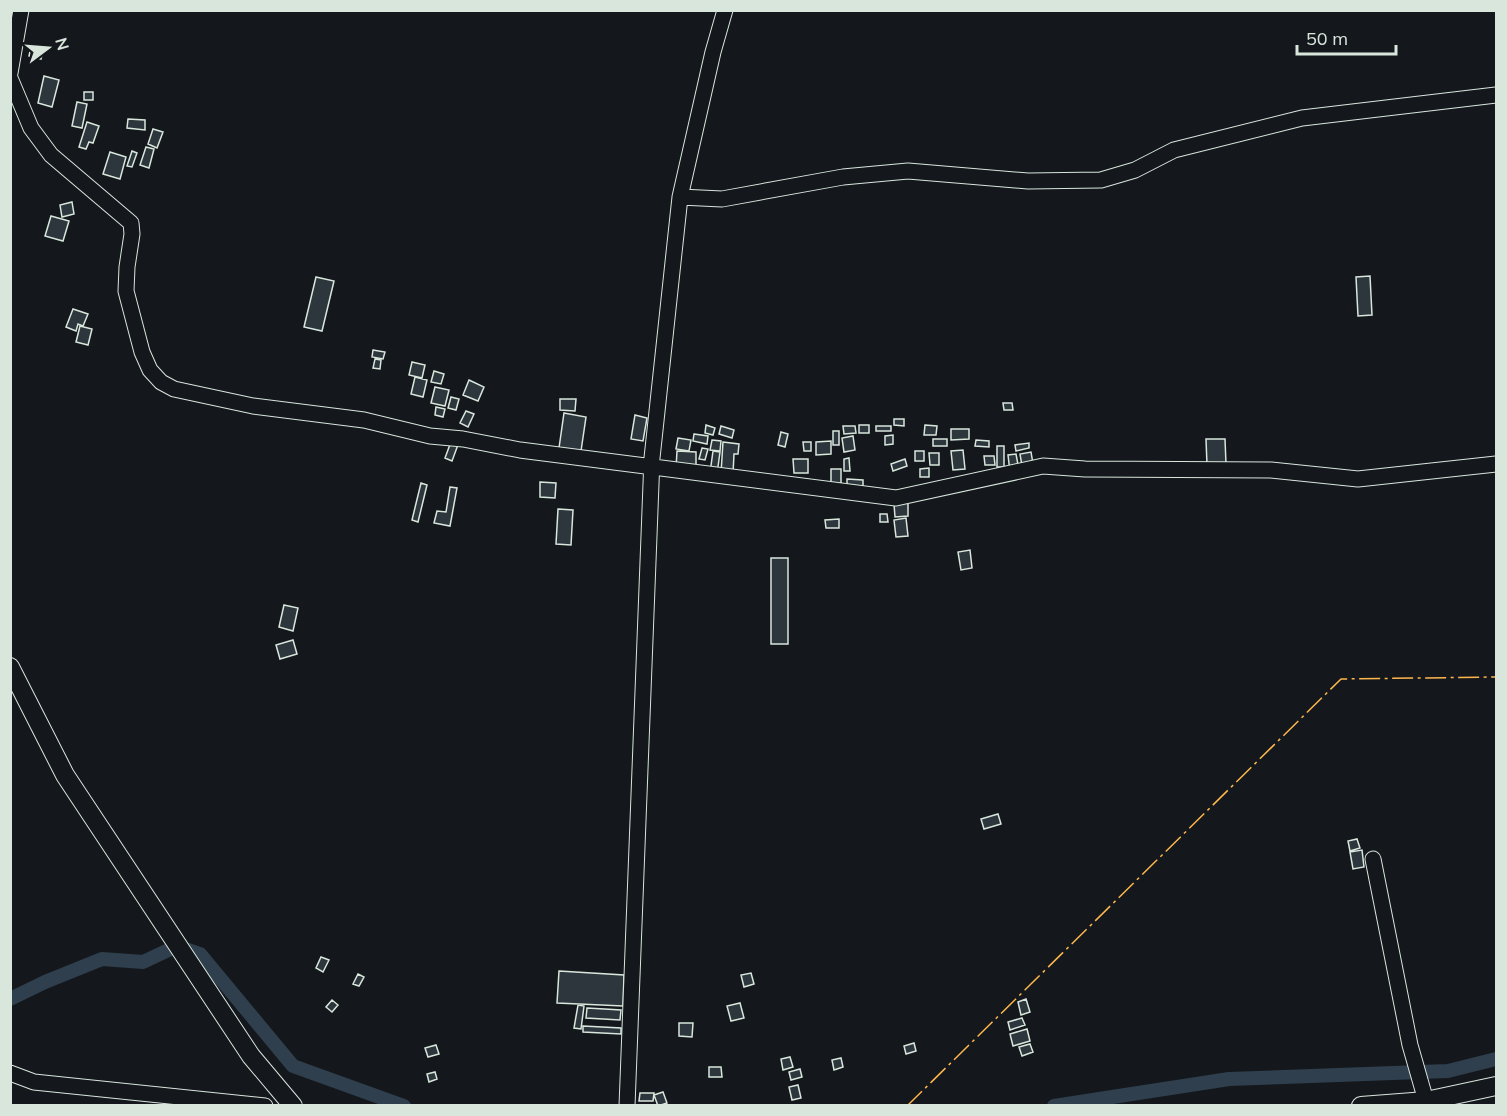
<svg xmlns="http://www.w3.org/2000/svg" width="1507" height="1116" font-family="Mulish,sans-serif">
<rect width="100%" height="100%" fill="#14181c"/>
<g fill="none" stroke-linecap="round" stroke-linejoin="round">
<path stroke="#2f3f4d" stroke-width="14" d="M10,999l35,-17 57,-23 41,3 34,-16 23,8 93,112 111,40
M1054,1106l175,-27 219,-8 48,-12"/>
</g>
<path fill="#2c363c" stroke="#d8e6dc" stroke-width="1.5" d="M31,47l12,4 -2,8 -12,-3z
M44,76l15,4 -7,27 -14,-4z
M84,92h9v8h-9z
M77,102l10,2 -5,24 -10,-2z
M128,119l17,1v10l-18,-2z
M87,122l12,4 -6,17 -4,-1 -3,7 -7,-2z
M153,129l10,3 -6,16 -9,-4z
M146,147l8,2 -5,19 -9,-3z
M132,151l5,2 -5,14 -5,-1z
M110,152l16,5 -6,22 -17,-5z
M72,202l2,12 -12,3 -2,-12z
M51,216l18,5 -6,20 -18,-5z
M1370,276l2,39 -14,1 -2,-39z
M316,277l18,4 -12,50 -18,-4z
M73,309l15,5 -5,12 -5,-2 -2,7 -10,-4z
M80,326l12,3 -4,16 -12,-3z
M373,350l12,2 -2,7 -11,-2z
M375,359l6,1 -1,9 -7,-1z
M412,362l13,3 -3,13 -13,-3z
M434,371l10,3 -3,10 -10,-2z
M415,377l12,3 -4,17 -12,-3z
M469,380l15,7 -6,14 -15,-6z
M435,387l14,3 -4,16 -14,-3z
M451,397l8,2 -3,11 -8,-2z
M560,399h16l-1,12 -15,-1z
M1003,403h9l1,7h-9z
M436,407l9,2 -2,8 -8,-2z
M466,411l8,3 -6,13 -8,-4z
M564,413l22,4 -5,34 -22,-3z
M635,415l12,3 -4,23 -12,-2z
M894,419h10v7l-10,-1z
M706,425l9,3 -2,7 -8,-2z
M859,425h10v8h-10z
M925,425l12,1 -1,9h-12z
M721,426l13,4 -2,8 -13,-4z
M843,426h12l1,7 -12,1z
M876,426h15v5h-15z
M951,429h18v10l-18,1z
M833,431h6v14h-6z
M781,432l7,2 -3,13 -7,-2z
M694,434l14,2 -1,8 -14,-3z
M893,435v9l-8,1v-9z
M853,436l2,14 -11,2 -2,-14z
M678,438l13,2 -2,11 -13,-2z
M452,439l7,3 -7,19 -7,-3z
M933,439h14v7h-14z
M1206,439h19l1,25 -19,1z
M712,440l9,1 -1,10 -10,-1z
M976,440l13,1v6l-14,-1z
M831,441v13l-15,1v-13z
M723,442l16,2 -1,10h-4l-1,20 -12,-1z
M803,442h8v9h-7z
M1029,443v5l-13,3 -1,-6z
M997,446h7v21h-7z
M702,448l6,1 -3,11 -6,-1z
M963,450l2,19 -12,1 -2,-19z
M677,451l19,1v17l-20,-1z
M713,451l7,1 -3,22 -7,-1z
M915,451h9v10h-9z
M1031,452l2,12 -11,2 -2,-12z
M929,453h10v12h-9z
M1016,454l3,16 -9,2 -2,-17z
M984,456h10l1,9h-10z
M849,458l1,13h-6v-12z
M793,459h15v14h-14z
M905,459l2,7 -14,5 -2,-7z
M929,468v9h-9v-8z
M831,469h10v16l-10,-1z
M847,479l16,1v10l-16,-1z
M540,482l16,1 -1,15 -15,-1z
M421,483l6,2 -9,37 -6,-2z
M450,487l7,1 -7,38 -16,-3 3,-12 9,1z
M908,503v13l-13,1 -1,-13z
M558,509l15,1 -2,35 -15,-1z
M880,514h7l1,8h-8z
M906,518l2,18 -12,1 -2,-17z
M839,519v9h-13l-1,-8z
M970,550l2,18 -11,2 -3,-18z
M771,558h17v86h-17z
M284,605l14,3 -5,23 -14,-4z
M293,640l4,14 -17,5 -4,-14z
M998,814l3,10 -17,5 -3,-10z
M1357,839l3,9 -10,3 -2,-10z
M1362,850l2,17 -11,2 -3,-17z
M321,957l8,3 -6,12 -7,-4z
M559,971l65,4 -1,31 -66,-3z
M751,973l3,11 -10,3 -3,-12z
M358,974l6,3 -5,9 -6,-2z
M1026,999l4,13 -9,3 -3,-13z
M332,1000l6,5 -6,7 -6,-5z
M740,1003l4,15 -13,3 -4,-15z
M578,1005l6,1 -3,23 -7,-1z
M587,1008l34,2 -1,10 -34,-2z
M1022,1018l3,7 -15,5 -2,-8z
M679,1023h14l-1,14 -13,-1z
M583,1026l38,2v6l-38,-2z
M1027,1029l3,12 -17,5 -3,-12z
M914,1043l2,8 -10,3 -2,-8z
M1030,1044l3,8 -11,4 -3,-9z
M436,1045l3,9 -11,3 -3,-9z
M790,1057l3,10 -10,3 -2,-11z
M841,1058l2,9 -9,3 -2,-10z
M709,1067h12l1,10h-13z
M800,1069l2,8 -11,3 -2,-8z
M435,1072l2,7 -8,3 -2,-8z
M798,1085l3,13 -9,2 -3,-13z
M663,1092l4,11 -9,3 -4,-11z
M640,1093h14l-1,8h-14z"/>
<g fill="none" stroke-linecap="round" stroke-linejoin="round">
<defs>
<path id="minor" d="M10,73l11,-63
M10,78l21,50 20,27 80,68 1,11 -5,33 -1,24 16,61 8,18 11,12 13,7 79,17 111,14 66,16 33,3 57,11 376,48 147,-32 42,3 186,1 87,9 138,-15
M680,197l42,2 121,-22 65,-6 120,10 73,-1 34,-10 39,-20 128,-32 194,-23
M1373,859l37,186 16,56
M10,1073l24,9 231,24
M627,1106l25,-648 28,-261 33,-145 12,-42"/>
<path id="major" d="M10,667l55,108 186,281 42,50
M1361,1106l65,-5 70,-15"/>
</defs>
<use href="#minor" stroke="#d8e6dc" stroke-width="17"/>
<use href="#major" stroke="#d8e6dc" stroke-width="20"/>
<use href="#minor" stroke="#14181c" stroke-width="15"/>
<use href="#major" stroke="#14181c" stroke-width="18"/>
<path stroke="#ffb74d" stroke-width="1.5" stroke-dasharray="21 4.5 3 4.5" stroke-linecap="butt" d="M907,1106l434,-427 155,-2"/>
</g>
<rect width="1507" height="1116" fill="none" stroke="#d8e6dc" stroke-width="24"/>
<g transform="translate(48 48) rotate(74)" stroke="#14181c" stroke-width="4.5" paint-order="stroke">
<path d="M0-4.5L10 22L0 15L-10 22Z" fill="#d8e6dc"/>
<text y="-9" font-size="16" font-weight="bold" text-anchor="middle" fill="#d8e6dc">N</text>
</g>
<path d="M1297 45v9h99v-9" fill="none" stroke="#d8e6dc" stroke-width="3"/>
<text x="1306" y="45" font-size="18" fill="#d8e6dc" stroke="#14181c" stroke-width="4.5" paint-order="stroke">50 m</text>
</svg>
